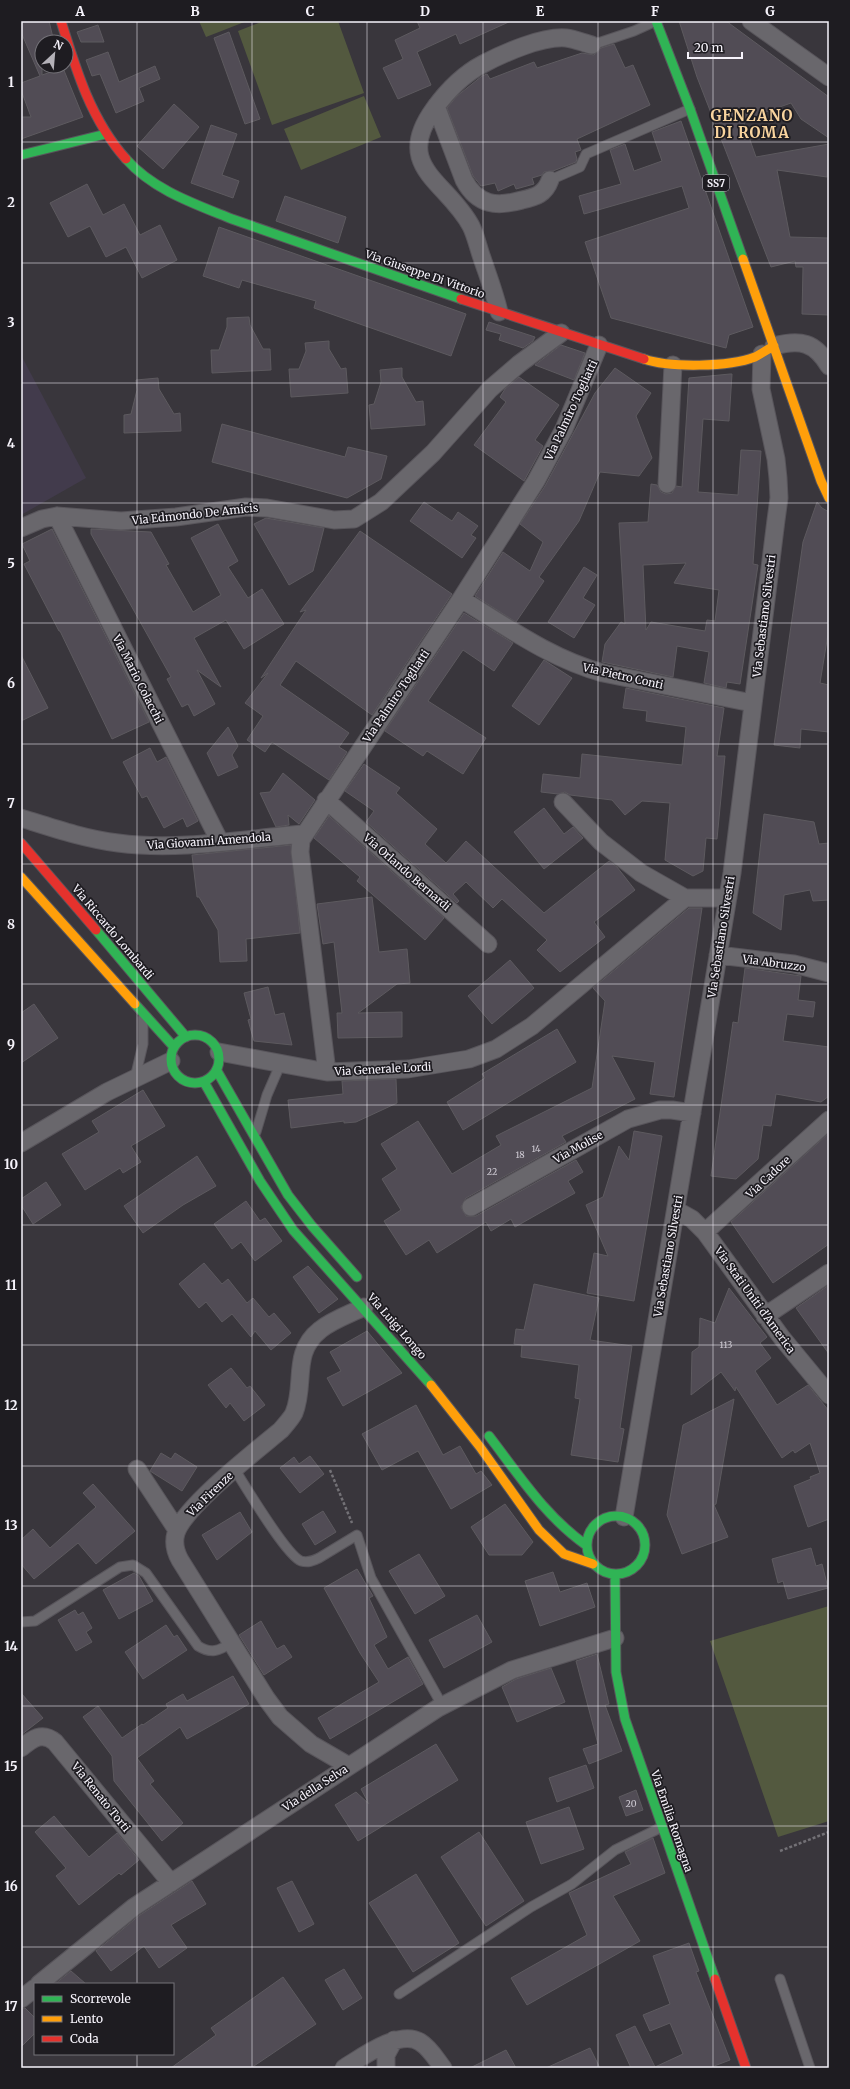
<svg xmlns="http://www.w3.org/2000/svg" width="850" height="2089" font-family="Merriweather,serif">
<rect width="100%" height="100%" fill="#39363c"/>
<path fill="#423b4c" d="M21,355l65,123 -65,37z"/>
<path fill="#53593f" d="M199,21h48l-41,16z
M264,21h74l26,72 -92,32 -34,-94z
M364,96l17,41 -80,33 -17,-41z
M829,1606v215l-51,16 -68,-196z"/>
<path fill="#514c55" stroke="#5d5a5f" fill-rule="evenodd" d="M21,21h28l5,21h-12v33l21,-7 20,49 -62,22v-22h10l-10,-27v-7l19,-7 -19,-44z
M417,21h94l-51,23 -4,-10 -39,18 14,33 -33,14 -15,-31 20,-9 -8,-19 25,-12z
M679,21h47l103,76v41l-28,-19 -10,-16 -48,17 13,37 73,-13 -2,33 -50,-7 13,67 39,1v77l-27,-1 1,-47h-7l-1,-6 -24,6 -74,-190z
M98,25l6,17h-23l-4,-10z
M229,32l31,87 -15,5 -31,-86z
M614,44l11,24 8,-3 17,40 -73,34 4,11 -6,2 2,7 -1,3 -23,9 -9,1 -2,3 -10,3 2,6 -18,5 -2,-5 -16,7 -3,-8 -14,3 -8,-10 -26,-68 10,-12 25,-20 5,-2 3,5 44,-17 3,6 45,-15 12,2 7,-7z
M108,52l11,30 36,-16 5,13 -21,9 5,13 -28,12 -16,-39 -8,2 -6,-16z
M174,104l25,23 -36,42 -26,-23z
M681,121l72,206 -24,8 -3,13 -115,-30 -26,-76 104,-34 -7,-22 -98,28 -5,-18 42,-12 -11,-34 15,-6 9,27 28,-10 -10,-29z
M211,125l26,9 -15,41 17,6 -6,17 -42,-15z
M87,184l16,31 21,-11 16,31 20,-10 17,35 -35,18 -16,-31 -20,10 -16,-31 -22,11 -18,-34z
M285,196l61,21 -8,26 -62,-22z
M219,227l247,87 -15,42 -137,-48 2,-7 -74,-21 -3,8 -36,-12z
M249,317l1,8 13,24h7l1,21 -59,3 -1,-23h8l8,-23v-9z
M489,322l46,15 -2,4 -10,7 -24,-8 2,-6 -15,-4z
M329,341v8l12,20 5,-1 2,25 -57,4 -2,-28h10l7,-18 -1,-8z
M561,345l24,8 -11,27 -39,-15z
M402,368v9l14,25 7,-1 2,24 -54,4 -2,-24 5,-1 7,-22 -1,-12z
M615,368l36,25 -15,23 16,42 -13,18 -39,-4 -21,49 -40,56 5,4 -28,41 -41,-26 28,-44 27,19 13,-29 -23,-18 25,-38 50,-93z
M730,374h2l-3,47 -26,-2 -5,73 40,3 3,-45 20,1 -8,113 5,1 -18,119 -13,-2 -1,6 -22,-5 5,-31 -32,-6 -4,31 -71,-15 3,-18 16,-22 4,2 -6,-101 29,-1 3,-38 6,1 4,7 5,2 6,-1 4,-7 6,1 7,-109zM686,563l-12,20 45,7 -4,31 -8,-1 -2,11 -54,-9 -5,8 -3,-65z
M519,377l40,28 -24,35 8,6 -19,35 -50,-36 32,-43 -6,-5 5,-8z
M158,378l1,11 15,25 6,-1 1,18 -57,2v-18l7,-1 6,-24 -1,-10z
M222,424l123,33 3,-10 39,9 -6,23 -34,19 -135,-36z
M424,502l28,19 6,-9 20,14 -7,9 5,3 -14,20 -52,-37z
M817,502l5,6 7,4v116l-9,55 9,2v47l-28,-3 -1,19 -26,-3 29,-203z
M266,518l58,10 -11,43 -24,14 -35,-61z
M218,524l20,37 -10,6 20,31 14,-9 22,35 -40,25 -18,-29 -32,18 27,49 -24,-17 18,34 -21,12 -6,-12 -6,3 -15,-28 4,-2 -80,-143v-5l60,3 18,32 -3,1 27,47 28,-17 -30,-57z
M52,529l97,193 -37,17 -52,-108h-1l-35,-67 6,-3 -8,-17z
M360,531l92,63 -80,121 -76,-54 -16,24 69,48 -10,14 8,5 -18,28 -57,-38 -7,10 -18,-12 16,-24 -18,-13 23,-30 -7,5 45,-68 -6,2z
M584,567l13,8 -14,23 12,7 -21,33 -26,-16z
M464,613l49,30 -19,28 -31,-21 -35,51 58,37 -23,36 -36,-23 -4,5 -38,-25z
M21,655l27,53 -27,13z
M544,660l28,18 -33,47 -27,-19z
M626,688l98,20 -7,48h8l-8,83 -11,-1 -3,33 -10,5 -28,-16 5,-57 -28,-2 -17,14 -13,-15 -42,-5 -5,-3 -7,2 -17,-2 2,-18 37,4 2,-24 100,11 4,-38 -40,-6 1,-10 -24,-3z
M228,727l10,19 -6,9 6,12 -20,9 -11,-23z
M150,748l7,14 9,-5 32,64 -11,6 -4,-9 -19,10 -17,-32 -5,2 -19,-36z
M364,764l36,24 -4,5 41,36 -12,15 21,19 20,-22 78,72 65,-52 8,6 18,23 -41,32 11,15 -45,35 -23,-22 10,-10 -45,-41 -9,9 -27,-26 -13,12 6,7 -2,2 -91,-81 8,-11 -29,-20z
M283,773l32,27 -16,24 -11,-9 1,10 -13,2 -16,-34 10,-1z
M544,808l20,26 9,-7 10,11 -39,31 -30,-37z
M764,814l50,8 5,22 10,-1v57l-16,1 -3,-11 -26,5 -3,35 -28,-17z
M329,816l115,102 -19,22 -68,-59 3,-4 -46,-39z
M291,845l9,88 -54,6 1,22 -27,1 -2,-32 -19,-33h-2l-5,-42z
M372,897l7,55 28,-3 3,34 -13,1 -39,29 44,-1v25l-64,1 -1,-25h5l-8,-71 -11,2 -6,-40z
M689,908h13l-28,189 -24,-3 5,-32 -43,-6 23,43 -73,37 4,6 -100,56 -5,9 5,9h10l100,-56 7,12 -15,9 7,12 -60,34 -4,-8 -20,12 -5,-9 -49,31 -8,-13 -23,15 -22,-34 17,-11 -19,-31 15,-10 -16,-25 37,-23 34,53 49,-29 -5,-9 96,-48 13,-87 -12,-13z
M510,960l24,28 -42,36 -24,-28z
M745,968l56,8 -3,24 17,2 -2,15 -26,-3 -4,27 46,6v49l-8,6 -45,-8 -5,32 -8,-1 -5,34 -22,20 -25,-3 22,-154 5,1z
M268,987l7,28 9,-2 8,32 -38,-4 -6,-21 3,-1 -7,-26z
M34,1004l24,34 -37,25v-50z
M557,1029l19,33 -113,68 -16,-28 38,-24 -3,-4z
M396,1079l1,24 -41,19 -12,1v-2l-53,7 -3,-28 55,-6 -1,-13z
M143,1090l22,36 -34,20 10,16 -18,11 -3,-5 -35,22 -23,-36 37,-22 -7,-11z
M634,1131l28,5 -28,165 -47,-8 7,-40 14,3 -22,-51 17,-8 16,-51 10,14z
M829,1133v111l-56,39 -42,-61z
M197,1156l19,30 -33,19 -40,28 -19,-27z
M46,1182l15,23 -28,19 -12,-19v-6z
M246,1201l14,20 5,-3 17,23 -27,20 -14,-19 -9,7 -18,-25z
M204,1263l18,21 6,-5 19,24 6,-5 16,19 5,-4 17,20 -20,17 -16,-19 -4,6 -19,-23 -10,8 -16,-20 -7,6 -20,-24z
M308,1266l30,33 -19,14 -26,-36z
M534,1284l65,14 -9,42 42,6 -12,82 4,1 -6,33 -47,-7 9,-56 -5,-1 4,-33 -58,-8 1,-12 -8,-1 2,-15 8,1z
M829,1285v69l-33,-46z
M729,1288l38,49 -7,6 11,15 -16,13 22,34 31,-20 21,26v108l-21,8 -14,-41 17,-7 -1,-2 10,-4 -10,-30 -15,10 -2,-3 -11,8 -46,-71 -1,4 -14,-19 -30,23 1,-43 7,-5 1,-29 15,5z
M367,1331l35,42 -59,33 -16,-28 14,-7 -11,-19z
M231,1368l16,20 3,-2 15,19 -21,16 -14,-18 -4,5 -18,-23z
M734,1399l-18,105 -2,1 14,32 -46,17 -15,-39 16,-90z
M416,1405l27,50 17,-9 16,28 5,-3 11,14 -41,24 -33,-58 -36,19 -20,-36z
M161,1453l10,6 4,-6 22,14 -15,24 -32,-20z
M310,1456l14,18 -24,19 -20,-25 14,-11 5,7z
M93,1484l42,47 -39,33 -18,-21 -44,36 -13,-15v-24l12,-11 17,19 46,-41 -13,-14z
M505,1504l28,38 -11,13h-33l-18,-28z
M323,1511l13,21 -21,13 -13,-21z
M240,1512l12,20 -35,28 -15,-25z
M811,1548l5,18 6,-2 6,24 -40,11 -5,-18 -5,2 -6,-24z
M419,1554l26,42 -30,18 -26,-43z
M357,1569l16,27 -4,2 18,39 -13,8 14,24 20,-12 15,27 -93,55 -12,-21 61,-36 -19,-29 -36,-65z
M553,1572l7,20 27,-9 8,24 -55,19 -15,-45z
M134,1573l5,3 14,25 -34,18 -16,-29z
M75,1610l3,5 5,-3 9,16 -6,4 6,10 -16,9 -18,-31z
M477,1615l15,27 -48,26 -15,-28z
M261,1621l16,28 7,-4 8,12 -28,18 -25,-40z
M166,1625l8,12 3,-2 10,15 -44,29 -18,-27z
M597,1654l12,50 -4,1 17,46 -33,13 -6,-15 15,-5 -22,-83z
M551,1668l14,34 -48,20 -15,-35 14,-8z
M233,1676l16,28 -62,35 -7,-12 -43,31 17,23 -4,3 33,39 -21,18 -48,-60 -2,-25 -29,-39 15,-11 24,32 20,-14 1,1 25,-17 -2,-4 17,-10 4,7z
M21,1693l22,25 -22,17z
M436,1744l22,36 -100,61 -23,-36 21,-13 13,12 -8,-15z
M586,1765l8,23 -37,14 -8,-24z
M636,1790l7,20 -17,6 -7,-19z
M569,1807l15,42 -43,15 -15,-42z
M54,1816l35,41 28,-24 22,27 -18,15 -2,-2 -40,32 -23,-29 10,-8 -31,-36z
M479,1832l45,69 -38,25 -45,-69z
M653,1838l12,35 -52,23 27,45 -113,64 -16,-27 76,-43 -18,-42 62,-29 -6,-12z
M416,1874l43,69 -46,29 -44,-69z
M192,1881l14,23 -35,21 16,23 -28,20 -15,-22 -33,25 -15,-20 44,-36z
M292,1881l22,43 -15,8 -22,-44z
M689,1943l10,28 -3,1 34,88 -21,8h-78l-15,-33 19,-9 20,41 28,-13 -13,-31 -20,8 -7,-16 27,-11 -17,-48z
M344,1969l18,29 -19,12 -18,-30z
M71,1971l15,13h-31z
M283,1977l33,47 -65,44h-80l45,-33 -5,-7z
M25,2008l10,10v15l-14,14v-38z
M590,2048l10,20h-54z
M506,2050l10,18h-46z"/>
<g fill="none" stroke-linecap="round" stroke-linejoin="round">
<defs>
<path id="lane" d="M592,45l42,-14 22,-10
M550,180l30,-13 6,-13 104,-45
M135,1078l8,-34v-26
M256,1132l11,-37 13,-30
M235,1470c11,17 51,85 66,91 7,2 12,0 18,-3l38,-23 14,43 71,127
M21,1622l14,-1 85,-54 13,-2 13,8 52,73c13,8 21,5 33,-3
M780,1979l30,89
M399,1994l132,-87 41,-23 43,-34 47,-23"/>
<path id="street" d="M751,21l78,56
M436,106l28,74c14,26 33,27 58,20 14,-3 23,-6 28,-20
M499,312c-4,-18 -11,-36 -17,-54 -4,-11 -6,-22 -11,-32 -24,-45 -79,-59 -37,-117 13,-18 30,-35 49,-45 21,-11 59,-28 83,-26 9,1 18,5 26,7
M774,346c26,-7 41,-4 55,20
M667,484l6,-119
M57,516l163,326
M21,528l21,-9 15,-3 64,5 55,-4 70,-10 21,1 67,12 20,-1 27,-17 52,-49 57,-64 29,-25 42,-31
M461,599c46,28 90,60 142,74l149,30
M326,800l162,144
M563,802l38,40 40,31 44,25
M21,818c32,10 64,21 97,25 61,8 125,-4 185,-9
M718,955l76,9 35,9
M219,1052l108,20 81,-3 61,-10 27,-10 36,-23 153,-128h43
M327,1072l-27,-220 1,-12 160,-241 75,-118 28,-52 35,-84
M21,1143l86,-51 64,-31
M471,1207l157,-88 32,-9h12l20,3
M676,1210l16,9 13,13 77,106 47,57
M705,1232l124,-112
M765,1316l64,-43
M137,1469l40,61
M624,1517l108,-644 44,-353 3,-22 -1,-20 -2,-19 -15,-70 1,-35
M21,1748c11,-9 21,-17 34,-6l116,141
M349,1766l-38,-22 -31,-27 -14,-19 -86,-138c-5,-9 -7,-17 -4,-27 9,-27 80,-82 105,-103 4,-5 10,-11 13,-17 12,-29 -3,-60 26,-83 12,-10 30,-16 44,-23
M39,1984l95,-77 304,-199 74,-38 103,-32
M21,1999l14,-11
M344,2068c18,-11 56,-39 76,-26 10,6 16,17 23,26
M386,2068v-13l8,-15"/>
<path id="fast" d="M656,21l34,88 53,150
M21,155l85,-21
M126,159c27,31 69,45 106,60l229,80
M96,930l90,107
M135,1004l39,43
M171 1059a24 24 0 1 1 48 0a24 24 0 1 1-48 0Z
M217,1071l71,124 24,31 45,51
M204,1082l56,99 33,49 138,155
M489,1436c30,39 56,80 97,109
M587 1545a29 29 0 1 1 58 0a29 29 0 1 1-58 0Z
M615,1574l1,98 9,47 90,260"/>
<path id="slow" d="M743,259l78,222 8,17
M644,359c26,9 85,8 111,-2 6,-3 13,-8 19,-11
M21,877l114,127
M431,1385l49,62 59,83 25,24 29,10"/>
<path id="jam" d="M61,21c15,49 30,99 65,138
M461,299l183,60
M21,843l75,87
M715,1979l31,89"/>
</defs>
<use href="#lane" stroke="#58555b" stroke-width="11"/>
<use href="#street" stroke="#58555b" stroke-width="19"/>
<use href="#fast" stroke="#58555b" stroke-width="11"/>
<use href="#slow" stroke="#58555b" stroke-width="11"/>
<use href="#jam" stroke="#58555b" stroke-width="11"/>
<path stroke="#737176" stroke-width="2.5" stroke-dasharray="3 2" stroke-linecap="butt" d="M330,1470l22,53
M780,1851l49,-19"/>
<use href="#lane" stroke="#69676c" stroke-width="9"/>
<use href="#street" stroke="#69676c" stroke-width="17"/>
<use href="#fast" stroke="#30b455" stroke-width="9"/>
<use href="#slow" stroke="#ff9f0a" stroke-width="9"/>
<use href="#jam" stroke="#e5322d" stroke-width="9"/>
</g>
<path fill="none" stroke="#f6f3fb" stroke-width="1" stroke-opacity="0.55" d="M137,21v1963M252,21v2047M367,21v2047M483,21v2047M598,21v2047M713,21v2047M21,142h808M21,263h808M21,383h808M21,503h808M21,623h808M21,744h808M21,864h808M21,984h808M21,1105h808M21,1225h808M21,1345h808M21,1466h808M21,1586h808M21,1706h808M21,1826h808M21,1947h808M137,2054v14"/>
<g text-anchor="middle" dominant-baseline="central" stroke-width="3.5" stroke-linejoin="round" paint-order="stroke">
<g font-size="9" fill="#cdc9d2">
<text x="536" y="1148">14</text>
<text x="520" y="1154">18</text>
<text x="492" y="1171">22</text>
<text x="726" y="1344">113</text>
<text x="631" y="1803">20</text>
</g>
<rect fill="#1e1c21" stroke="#b5b2ba" stroke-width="1" x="703" y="175" width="26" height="16" rx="3"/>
<g font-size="10" font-weight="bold" fill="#f6f3fb">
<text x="716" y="183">SS7</text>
</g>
<g font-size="11" fill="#f6f3fb" stroke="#1e1c21">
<text transform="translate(425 274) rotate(19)">Via Giuseppe Di Vittorio</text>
<text transform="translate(571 410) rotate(-65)">Via Palmiro Togliatti</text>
<text transform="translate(195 514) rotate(-6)">Via Edmondo De Amicis</text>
<text transform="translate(764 616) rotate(-83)">Via Sebastiano Silvestri</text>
<text transform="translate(623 676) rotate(13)">Via Pietro Conti</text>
<text transform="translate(138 679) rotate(63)">Via Mario Colacchi</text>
<text transform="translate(396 696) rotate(-56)">Via Palmiro Togliatti</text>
<text transform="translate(209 841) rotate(-4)">Via Giovanni Amendola</text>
<text transform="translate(407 872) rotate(41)">Via Orlando Bernardi</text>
<text transform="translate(113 932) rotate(50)">Via Riccardo Lombardi</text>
<text transform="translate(721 937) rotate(-81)">Via Sebastiano Silvestri</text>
<text transform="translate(774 963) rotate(8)">Via Abruzzo</text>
<text transform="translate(383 1069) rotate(-3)">Via Generale Lordi</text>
<text transform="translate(578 1147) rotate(-29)">Via Molise</text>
<text transform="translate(768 1177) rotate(-43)">Via Cadore</text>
<text transform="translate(668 1256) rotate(-80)">Via Sebastiano Silvestri</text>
<text transform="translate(755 1300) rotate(54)">Via Stati Uniti d'America</text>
<text transform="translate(397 1326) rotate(49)">Via Luigi Longo</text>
<text transform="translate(210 1494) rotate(-44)">Via Firenze</text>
<text transform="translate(315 1788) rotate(-33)">Via della Selva</text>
<text transform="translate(101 1797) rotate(51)">Via Renato Torti</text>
<text transform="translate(672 1821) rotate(71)">Via Emilia Romagna</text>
</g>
<g font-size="15" font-weight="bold" letter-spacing="1" fill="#f8d39e" stroke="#1e1c21">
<text x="752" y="115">GENZANO<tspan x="752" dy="17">DI ROMA</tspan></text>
</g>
</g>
<rect width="850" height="2089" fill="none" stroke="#1e1c21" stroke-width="44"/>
<rect x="34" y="1983" width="140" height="72" fill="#1e1c21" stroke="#747278"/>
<rect x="42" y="1996" width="20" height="6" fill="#30b455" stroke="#747278"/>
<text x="70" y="2003" font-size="12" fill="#f6f3fb">Scorrevole</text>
<rect x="42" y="2016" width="20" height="6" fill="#ff9f0a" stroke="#747278"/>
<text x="70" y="2023" font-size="12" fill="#f6f3fb">Lento</text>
<rect x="42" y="2036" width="20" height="6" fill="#e5322d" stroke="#747278"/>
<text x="70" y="2043" font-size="12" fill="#f6f3fb">Coda</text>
<g transform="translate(54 54) rotate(26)"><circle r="19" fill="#1e1c21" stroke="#747278"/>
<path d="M0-3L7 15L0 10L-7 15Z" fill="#b4b1b8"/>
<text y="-6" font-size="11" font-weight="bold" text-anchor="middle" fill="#f6f3fb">N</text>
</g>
<path d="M688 52v6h54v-6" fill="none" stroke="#f6f3fb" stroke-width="2"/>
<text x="694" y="52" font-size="12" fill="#f6f3fb" stroke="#1e1c21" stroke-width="3" paint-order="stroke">20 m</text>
<rect x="22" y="22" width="806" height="2045" fill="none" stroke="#f6f3fb" stroke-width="1.5"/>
<g font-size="13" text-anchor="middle" font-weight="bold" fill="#f6f3fb">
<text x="80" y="16">A</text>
<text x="195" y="16">B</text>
<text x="310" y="16">C</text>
<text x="425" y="16">D</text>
<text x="540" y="16">E</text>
<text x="655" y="16">F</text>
<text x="770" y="16">G</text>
<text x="11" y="87">1</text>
<text x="11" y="207">2</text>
<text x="11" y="327">3</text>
<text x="11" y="448">4</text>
<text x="11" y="568">5</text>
<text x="11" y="688">6</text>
<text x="11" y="808">7</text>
<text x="11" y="929">8</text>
<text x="11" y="1049">9</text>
<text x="11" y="1169">10</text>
<text x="11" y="1290">11</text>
<text x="11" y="1410">12</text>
<text x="11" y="1530">13</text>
<text x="11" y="1651">14</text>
<text x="11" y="1771">15</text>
<text x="11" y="1891">16</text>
<text x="11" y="2011">17</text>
</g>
</svg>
